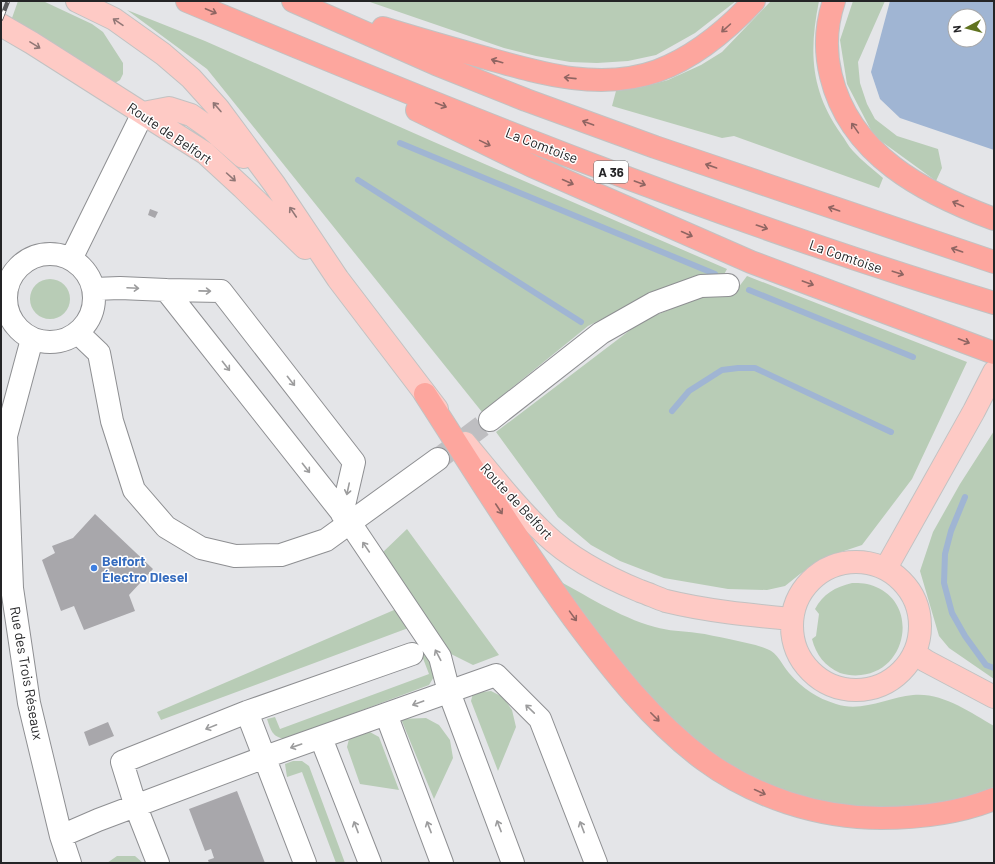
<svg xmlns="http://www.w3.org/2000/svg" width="995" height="864" font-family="Barlow,sans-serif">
<rect width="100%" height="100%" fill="#e4e5e8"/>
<path fill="#b8ccb6" d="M18,1h25l49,23 11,8 20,31v11l-3,6 -5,3 -103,-65z
M367,1h369l-41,32 -39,22 -28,6 -31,2 -27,-1 -34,-6 -32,-8z
M771,1h48c-10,50 -9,89 22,133 4,5 7,12 12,17 9,10 20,18 30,27l-4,10 -145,-52 -12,2 -110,-32 4,-15 26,-4 26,-7 33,-15 21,-13z
M853,1h32l-27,61 2,21 7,21 8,15 22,17 41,13 4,19 -6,13 -62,-45 -27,-52 -7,-44z
M127,10l78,31 229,101 293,127 -6,11 -63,11 -70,35 -106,86 -275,-343z
M747,276l220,86 -55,117 -50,66 -39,13 -23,16 -15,12 -18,4 -39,-1 -64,-11 -44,-17 -29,-16 -33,-28 -62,-85 146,-111 65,-27 28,-2z
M30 299a20 20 0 1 1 40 0a20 20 0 1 1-40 0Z
M994,431v248l-45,-31 -10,-12 -19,-65 13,-39 27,-48z
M407,529l92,126 -26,10 -24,-12 -67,-100z
M551,577c34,17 67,40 104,50 13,4 28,4 42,6 10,1 21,4 32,6 13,3 26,5 38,10 11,4 15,16 22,24 14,16 28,25 47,31 26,9 52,-7 77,-9 29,-3 57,17 81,31v61l-32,11 -48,9 -39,4 -46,-6 -38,-12 -46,-19 -39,-24 -52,-45z
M852,583c8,0 16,0 24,4 43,18 31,84 -15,88 -7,1 -14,0 -21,-2 -15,-7 -24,-18 -28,-34l4,-3 3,-22 -4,-5c8,-15 20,-22 37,-26z
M401,607l34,50v18l-6,10 -144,54c-13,-2 -14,-9 -18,-20l8,-2 5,12 149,-55 -18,-47 -250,93 -4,-8z
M491,691l12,6 9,13 4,17 -18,44 -27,-70 2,-8z
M426,718l13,7 11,15 3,18 -19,41 -33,-80z
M368,731l11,6 20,53 -39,-6 -13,-37 2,-8z
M293,761h9l7,5 36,97h-9l-34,-91 -15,5 -2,-13z
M117,856h18l8,7h-36z"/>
<path fill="#a0b5d3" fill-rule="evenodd" d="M890,1h104v149l-94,-32 -20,-19 -9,-27zM955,16h24v24h-24z"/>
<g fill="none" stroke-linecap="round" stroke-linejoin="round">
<path stroke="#a0b5d3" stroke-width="6" d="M400,143l315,131
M358,180l223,142
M749,290l164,67
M672,411l17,-20 33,-21 16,-2h17l136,64
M965,497l-14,34 -6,23 -1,29 8,30 13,23 21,29 8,3"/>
</g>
<path fill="#a8a7ab" d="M150,209l8,3 -3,6 -7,-3z
M95,514l58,55 -24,26 6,16 -51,19 -10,-24 -13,5 -19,-51 13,-7 -3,-7 21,-8z
M108,722l6,14 -25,10 -5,-14z
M237,791l28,72h-56l-1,-3 6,-2 -3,-9 -6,2 -16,-42z"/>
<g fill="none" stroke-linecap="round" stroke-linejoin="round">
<path stroke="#bebec1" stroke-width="22" stroke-dasharray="22 11" stroke-linecap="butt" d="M438,459l52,-39"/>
<defs>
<path id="minor" d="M6 298a44 44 0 1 1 88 0a44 44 0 1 1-88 0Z
M71,259l72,-146
M94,289l26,-1 46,2 184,233 90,134 9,35 64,171
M166,290l55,1 133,171 -12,52
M78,333l21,20 13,68 22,69 32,37 35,21 34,8 46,-1 45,-15 112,-81
M32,339l-26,97 6,152 17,115 32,133 9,27
M490,420l111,-87 53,-30 47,-17 27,-1
M247,712l58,151
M386,714l56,149
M321,738l49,125
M61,836l37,-16 167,-63 231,-82 44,44 56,144
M158,863l-22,-56 -14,-45 125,-50 165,-58"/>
<path id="major" d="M77,1l37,18 49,35 28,24 27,30 57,77 63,94 99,130
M1,25l31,18 173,110 38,35 62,60
M143,113l26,-5 22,7 20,14 32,28
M465,443c26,31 50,63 80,91 27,26 61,43 95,57 9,3 17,7 26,10 41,10 83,14 125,18
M792 626a64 64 0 1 1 128 0a64 64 0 1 1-128 0Z
M886,568l88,-157 20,-39
M914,653l12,8 68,36"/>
<path id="highway" d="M187,1c264,111 532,219 807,302
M293,1l143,63 90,36 129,47 339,115
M834,1c-8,24 -9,51 -3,75 19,79 93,117 163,143
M383,28c32,10 64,19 96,28 57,16 119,36 178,15 38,-14 70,-41 97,-70
M417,110l115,56 219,96 243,91
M425,394c49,76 96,152 149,225 38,51 78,102 130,141 50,37 115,58 177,58 37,0 78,-5 113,-19"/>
</defs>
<use href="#minor" stroke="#8e8f92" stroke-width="24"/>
<use href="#major" stroke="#c2c2c2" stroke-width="24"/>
<use href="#highway" stroke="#c2c2c2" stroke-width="24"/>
<use href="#minor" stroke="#fff" stroke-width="22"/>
<use href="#major" stroke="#fecac5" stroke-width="22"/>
<use href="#highway" stroke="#fda69e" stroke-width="22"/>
<defs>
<path id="rail" d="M1,19l7,-18"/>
</defs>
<use href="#rail" stroke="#5b5b5d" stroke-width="4.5"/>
<use href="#rail" stroke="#fff" stroke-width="3" stroke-dasharray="9" stroke-linecap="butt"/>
</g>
<defs><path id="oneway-shaft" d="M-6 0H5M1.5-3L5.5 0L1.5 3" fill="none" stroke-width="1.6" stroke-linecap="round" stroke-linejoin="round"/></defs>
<g stroke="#906562">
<use href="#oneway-shaft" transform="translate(211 11) rotate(23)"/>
<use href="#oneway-shaft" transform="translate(726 28) rotate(138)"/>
<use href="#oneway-shaft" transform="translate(497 61) rotate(-164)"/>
<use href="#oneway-shaft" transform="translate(570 78) rotate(-174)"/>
<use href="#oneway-shaft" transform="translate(441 105) rotate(21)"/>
<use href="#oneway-shaft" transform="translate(588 123) rotate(-160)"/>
<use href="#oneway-shaft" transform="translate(855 128) rotate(-125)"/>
<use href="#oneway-shaft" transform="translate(485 143) rotate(26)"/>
<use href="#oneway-shaft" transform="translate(711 166) rotate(-161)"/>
<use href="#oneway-shaft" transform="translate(568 182) rotate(24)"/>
<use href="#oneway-shaft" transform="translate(640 183) rotate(20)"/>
<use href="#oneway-shaft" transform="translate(958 204) rotate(-156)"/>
<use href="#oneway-shaft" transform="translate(834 209) rotate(-161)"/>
<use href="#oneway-shaft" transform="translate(762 227) rotate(19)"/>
<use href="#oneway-shaft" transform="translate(687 234) rotate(24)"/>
<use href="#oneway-shaft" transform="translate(957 250) rotate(-161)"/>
<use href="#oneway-shaft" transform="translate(898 273) rotate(18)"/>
<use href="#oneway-shaft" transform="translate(808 283) rotate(20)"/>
<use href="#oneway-shaft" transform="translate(964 341) rotate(21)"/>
<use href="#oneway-shaft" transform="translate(499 509) rotate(57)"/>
<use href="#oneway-shaft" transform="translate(573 616) rotate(54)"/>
<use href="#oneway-shaft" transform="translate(655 717) rotate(45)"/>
<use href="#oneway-shaft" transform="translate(760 792) rotate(24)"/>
</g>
<g stroke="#917776">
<use href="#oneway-shaft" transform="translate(118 22) rotate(-146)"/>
<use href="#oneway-shaft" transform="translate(35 45) rotate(32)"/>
<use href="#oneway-shaft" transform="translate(217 107) rotate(-131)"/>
<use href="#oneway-shaft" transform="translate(231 177) rotate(42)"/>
<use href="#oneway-shaft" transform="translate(293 212) rotate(-124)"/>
</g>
<g stroke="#9c9c9d">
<use href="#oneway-shaft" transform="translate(133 288) rotate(3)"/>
<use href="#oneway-shaft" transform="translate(205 291) rotate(1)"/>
<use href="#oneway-shaft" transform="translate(226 366) rotate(52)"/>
<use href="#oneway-shaft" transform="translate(291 381) rotate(52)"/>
<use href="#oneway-shaft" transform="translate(306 468) rotate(52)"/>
<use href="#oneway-shaft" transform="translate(348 489) rotate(102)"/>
<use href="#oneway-shaft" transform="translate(366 547) rotate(-124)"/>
<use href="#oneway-shaft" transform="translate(438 655) rotate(-118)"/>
<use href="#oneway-shaft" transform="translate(418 703) rotate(160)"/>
<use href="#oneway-shaft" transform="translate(530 709) rotate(-136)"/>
<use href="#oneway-shaft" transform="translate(211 727) rotate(158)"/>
<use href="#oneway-shaft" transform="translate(296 746) rotate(161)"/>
<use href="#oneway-shaft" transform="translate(499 826) rotate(-111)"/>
<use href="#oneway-shaft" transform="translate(356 827) rotate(-111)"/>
<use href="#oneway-shaft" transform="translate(429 827) rotate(-111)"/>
<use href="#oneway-shaft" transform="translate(582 827) rotate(-111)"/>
</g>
<circle fill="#3f7fe0" stroke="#fff" stroke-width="1.5" cx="94" cy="568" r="4"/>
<g text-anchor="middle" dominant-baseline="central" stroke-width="3" stroke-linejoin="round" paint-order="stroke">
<rect fill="#fff" stroke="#666667" stroke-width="1" x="594" y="161" width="34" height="22" rx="3"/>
<g font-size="13" font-weight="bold" fill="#242426">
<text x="611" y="172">A 36</text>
</g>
<g font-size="14" fill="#242426" stroke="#fff">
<text transform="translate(170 133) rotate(34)">Route de Belfort</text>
<text transform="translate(542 145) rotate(21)">La Comtoise</text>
<text transform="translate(846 256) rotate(19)">La Comtoise</text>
<text transform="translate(517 501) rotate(47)">Route de Belfort</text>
<text transform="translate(27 673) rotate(80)">Rue des Trois Réseaux</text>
</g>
<g font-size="14" font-weight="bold" fill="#366cbe" stroke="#fff" text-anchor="start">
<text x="102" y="560">Belfort<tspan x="102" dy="16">Électro Diesel</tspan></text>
</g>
</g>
<rect width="995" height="864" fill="none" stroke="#242426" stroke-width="4"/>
<g transform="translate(967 28) rotate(263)"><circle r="19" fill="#ffffff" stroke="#a7a7a8"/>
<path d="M0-3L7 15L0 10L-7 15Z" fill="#617320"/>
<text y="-6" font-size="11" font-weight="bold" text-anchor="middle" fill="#242426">N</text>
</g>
</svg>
